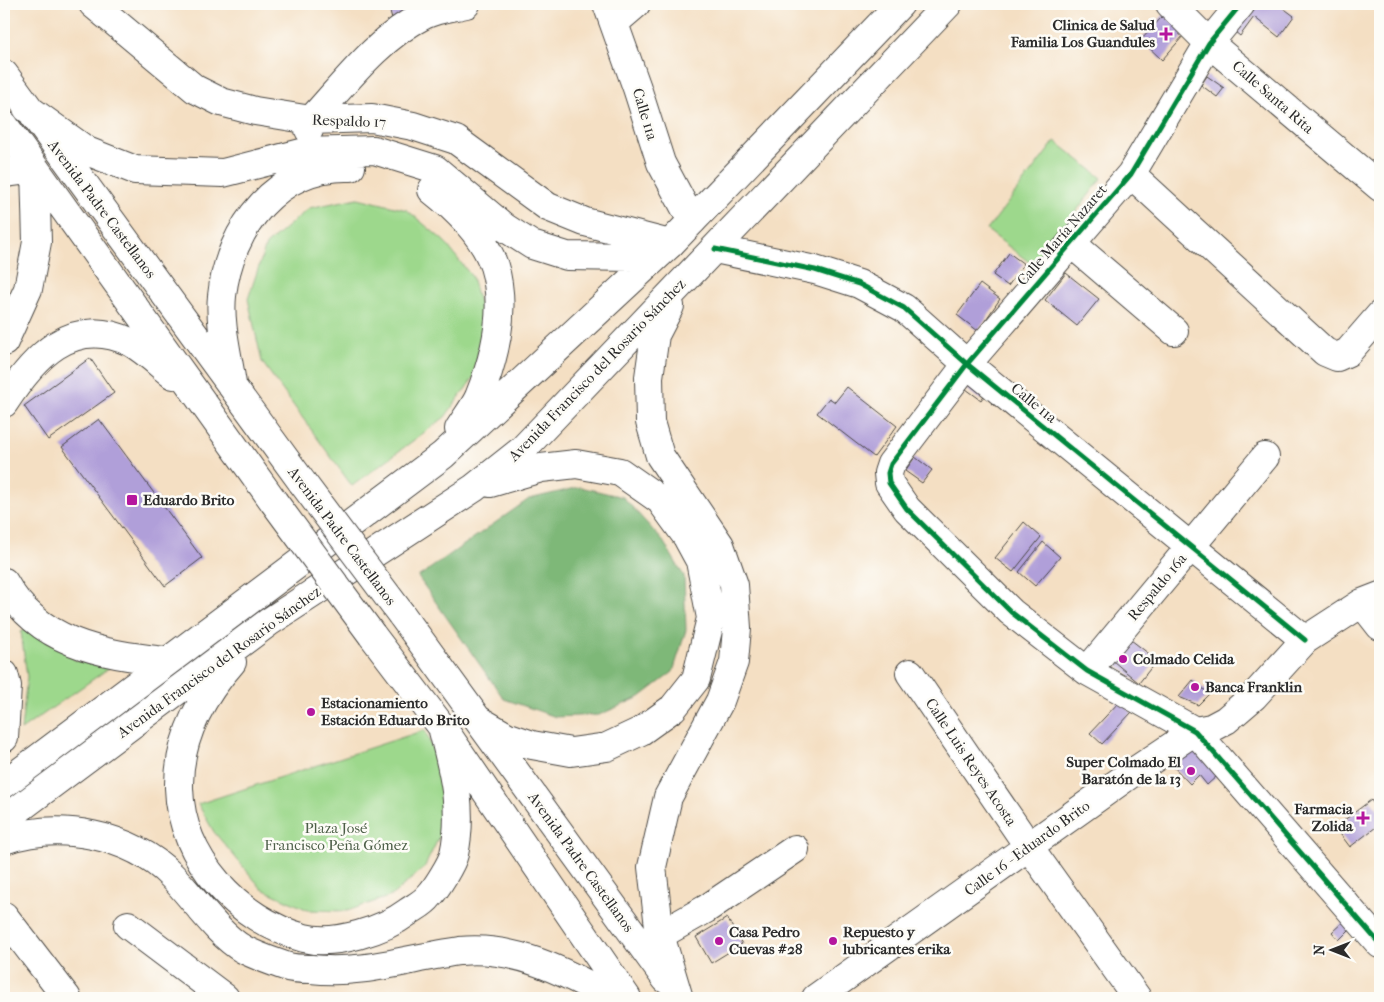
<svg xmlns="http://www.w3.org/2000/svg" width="1384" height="1002" font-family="'IM FELL French Canon',serif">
<rect width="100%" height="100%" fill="#fdfcf7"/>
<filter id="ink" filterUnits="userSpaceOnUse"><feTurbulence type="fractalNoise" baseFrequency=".02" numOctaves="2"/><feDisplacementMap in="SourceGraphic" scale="10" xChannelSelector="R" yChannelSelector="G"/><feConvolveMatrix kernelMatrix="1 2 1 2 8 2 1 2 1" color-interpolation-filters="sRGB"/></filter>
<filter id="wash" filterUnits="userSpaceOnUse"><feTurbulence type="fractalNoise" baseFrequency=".0096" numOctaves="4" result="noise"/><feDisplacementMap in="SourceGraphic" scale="20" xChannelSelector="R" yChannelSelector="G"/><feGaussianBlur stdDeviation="1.12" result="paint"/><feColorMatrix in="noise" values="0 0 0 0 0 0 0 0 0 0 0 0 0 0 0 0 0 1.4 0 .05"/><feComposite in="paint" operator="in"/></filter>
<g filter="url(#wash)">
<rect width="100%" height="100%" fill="#f4dfc3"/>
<path fill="#9dd88c" stroke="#64825c" d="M1055,141l47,37 -68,88 -47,-36z
M358,198l49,12 37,31 28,36 12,44 -10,56 -29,40 -93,69 -90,-124 -14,-63 18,-54 43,-37z
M33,625l42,35 34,8 -88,62 6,-53 -6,-45z
M425,730l20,51 -1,46 -20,41 -33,28 -44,15 -39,-1 -46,-21 -48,-57 -16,-28z"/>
<path fill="#7eb878" stroke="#547252" d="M580,487l43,10 40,44 21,35 2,54 -13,42 -33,25 -41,18 -43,2 -52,-18 -86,-122 111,-78z"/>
<g id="blocks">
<path fill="#b09fd9" d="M388,4h18l4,12 -17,6z
M1253,4h25l16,12 -15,21 -25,-20 -14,19 -11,-9z
M1170,8l21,19 -29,33 -21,-20z
M1207,76l17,12 -7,9 -16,-12z
M1009,253l15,11 -16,22 -15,-11z
M1066,273l33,26 -22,27 -32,-26z
M980,284l20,15 -22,32 -21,-16z
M90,358l24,35 -66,47 -24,-34z
M975,376l15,11 -9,13 -15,-11z
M847,387l50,39 -23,31 -57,-44 12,-15 6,4z
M99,419l103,139 -37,28 -103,-139z
M915,457l17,13 -10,13 -17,-12z
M1024,522l17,15 -28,35 -18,-14z
M1043,542l17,15 -25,29 -16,-14z
M1131,640l26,20 -18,23 -26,-22z
M1193,680l16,14 -11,11 -19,-8z
M1120,701l12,11 -30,32 -12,-11z
M1193,748l25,27 -11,10 -8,-10 -9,9 -21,-22z
M1371,800l9,12v12l-30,23 -15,-20z
M727,918l15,26 -31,19 -15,-26z
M1344,921l7,7 -12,12 -7,-8z"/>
</g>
</g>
<g filter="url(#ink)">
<use href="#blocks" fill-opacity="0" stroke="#494642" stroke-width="1"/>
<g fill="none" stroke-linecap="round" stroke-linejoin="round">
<defs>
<path id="minor" d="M93,4l102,85 26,13 34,9 56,9 61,-2 41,8 43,14 92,67 37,15 85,22
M607,4l30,84 24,75 31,58
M1170,4l39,39 171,144
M1241,4l-32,39 -78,131 -164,190 -76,100 -3,9 1,10 18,26 104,103 76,59 108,60 185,213
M615,22l21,-18
M309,130l2,-10c34,-37 67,-82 113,-105 12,-6 29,-8 42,-11
M4,173l31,-4
M1131,174l194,178 12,5 11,-5 32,-37
M1071,243l103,88
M715,249l100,21 44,14 45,24 63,56 338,276
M1362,603l18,23
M1087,671l178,-214
M910,673l119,174 108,151
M4,916l63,82
M128,925l97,73
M660,935l46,-26 89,-60
M816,998l313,-223 66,-44 16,-3 15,-8 28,-24 51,-56 57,-37 18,-7"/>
<path id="major" d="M4,74l298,408
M27,108l60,43 48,19 88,3 82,-21 69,-2 61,19 69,58 28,18 35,11 67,1 30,-11
M4,125l270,377
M432,190c24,19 52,46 62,76 13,42 1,91 -15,131 -5,11 -14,22 -20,32
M670,306l-15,29 -6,42 1,45 10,34 60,89 14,40 3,43 -3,34 -14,39 -52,96 -16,70 8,68 18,60
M4,342l24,-53 9,-47 -2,-73
M232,384c-4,-28 -13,-60 -10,-88 7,-68 56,-132 129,-129
M4,403c29,-44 67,-89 126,-61 15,8 30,23 43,33
M4,582c33,61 97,72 161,79
M401,614l265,365
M372,635l70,92 185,271
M232,662c-31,35 -54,78 -53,126 2,71 59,132 125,150 31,8 80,-8 104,-26 7,-5 16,-9 21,-16 7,-7 23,-33 25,-42 10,-45 -1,-84 -12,-127
M4,674l3,12 -3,52
M477,719l29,17 26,9 39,7 36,-5 34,-16 32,-23 23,-29 15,-61 -11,-57 -13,-24 -27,-37 -40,-28 -44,-8 -35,4 -51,15
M4,784l439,-329 227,-211 230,-240
M4,820l265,-198 205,-134 48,-38 426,-446
M4,840c55,-19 126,-6 168,36 21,21 45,58 71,73 13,7 28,12 42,17 8,3 18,3 26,3 52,6 98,-11 149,-18 54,-6 107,22 153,47"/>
</defs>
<use href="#minor" stroke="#494642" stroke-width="30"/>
<use href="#major" stroke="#494642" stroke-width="30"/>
<use href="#minor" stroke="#fff" stroke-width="28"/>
<use href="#major" stroke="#fff" stroke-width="28"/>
<defs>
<path id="major-bridge" d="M302,482l99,132
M274,502l98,133"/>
</defs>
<use href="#major-bridge" stroke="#494642" stroke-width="30" stroke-linecap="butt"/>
<use href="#major-bridge" stroke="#fff" stroke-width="28"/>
<defs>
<path id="cycleway" d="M1241,4l-32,39 -78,131 -164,190 -76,100 -3,9 1,10 18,26 104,103 76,59 108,60 185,213
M715,249l100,21 44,14 45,24 63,56 338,276"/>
</defs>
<use href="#cycleway" stroke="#fdfcf7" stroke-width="8"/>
<use href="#cycleway" stroke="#00873e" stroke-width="5"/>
</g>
</g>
<g fill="#b5179e" stroke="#fdfcf7" stroke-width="2">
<path d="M1163.5 26.5h5v5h5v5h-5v5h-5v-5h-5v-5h5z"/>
<rect x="126" y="494" width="12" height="12" rx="2.5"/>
<circle cx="1123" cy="659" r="5"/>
<circle cx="1195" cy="687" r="5"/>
<circle cx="311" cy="712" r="5"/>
<circle cx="1191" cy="771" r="5"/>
<path d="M1360.5 810.5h5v5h5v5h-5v5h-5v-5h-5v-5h5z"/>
<circle cx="719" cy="941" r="5"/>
<circle cx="833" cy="941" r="5"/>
</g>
<g text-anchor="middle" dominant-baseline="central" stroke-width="5" stroke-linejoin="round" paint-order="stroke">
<g font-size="15" font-weight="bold" fill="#2b2b2b" stroke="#fdfcf7" text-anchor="start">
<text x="1155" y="25" text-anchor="end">Clinica de Salud<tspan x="1155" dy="17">Familia Los Guandules</tspan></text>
<text x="143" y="500">Eduardo Brito</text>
<text x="1133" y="659">Colmado Celida</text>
<text x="1205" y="687">Banca Franklin</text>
<text x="321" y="703">Estacionamiento<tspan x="321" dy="17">Estación Eduardo Brito</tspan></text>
<text x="1181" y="762" text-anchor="end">Super Colmado El<tspan x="1181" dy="17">Baratón de la 13</tspan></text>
<text x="1353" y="809" text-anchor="end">Farmacia<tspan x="1353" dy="17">Zolida</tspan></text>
<text x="729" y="932">Casa Pedro<tspan x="729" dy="17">Cuevas #28</tspan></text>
<text x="843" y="932">Repuesto y<tspan x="843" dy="17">lubricantes erika</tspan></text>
</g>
<g font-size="15" fill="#2b2b2b" stroke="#fdfcf7">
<text transform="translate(1273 97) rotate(41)">Calle Santa Rita</text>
<text transform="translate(645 114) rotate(73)">Calle 11a</text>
<text transform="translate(349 121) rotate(2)">Respaldo 17</text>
<text transform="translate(102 209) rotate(53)">Avenida Padre Castellanos</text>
<text transform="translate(1062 235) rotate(-49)">Calle María Nazaret</text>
<text transform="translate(597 370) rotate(-46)">Avenida Francisco del Rosario Sánchez</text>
<text transform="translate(1034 403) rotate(39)">Calle 11a</text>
<text transform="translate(342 536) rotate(53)">Avenida Padre Castellanos</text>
<text transform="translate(1157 587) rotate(-50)">Respaldo 16a</text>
<text transform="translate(219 662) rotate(-36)">Avenida Francisco del Rosario Sánchez</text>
<text transform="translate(971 762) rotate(56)">Calle Luis Reyes Acosta</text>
<text transform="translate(1027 848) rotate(-36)">Calle 16 - Eduardo Brito</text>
<text transform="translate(581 862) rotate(54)">Avenida Padre Castellanos</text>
</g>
<g font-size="15" fill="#4d5f48" stroke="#fdfcf7">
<text x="336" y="828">Plaza José<tspan x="336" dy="17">Francisco Peña Gómez</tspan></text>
</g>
</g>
<rect width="1384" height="1002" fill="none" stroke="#fdfcf7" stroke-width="20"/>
<g transform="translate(1332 950) rotate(270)" stroke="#fdfcf7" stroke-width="4" paint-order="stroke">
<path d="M0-4L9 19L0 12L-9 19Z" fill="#2b2b2b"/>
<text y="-8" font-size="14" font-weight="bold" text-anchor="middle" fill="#2b2b2b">N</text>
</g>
</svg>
